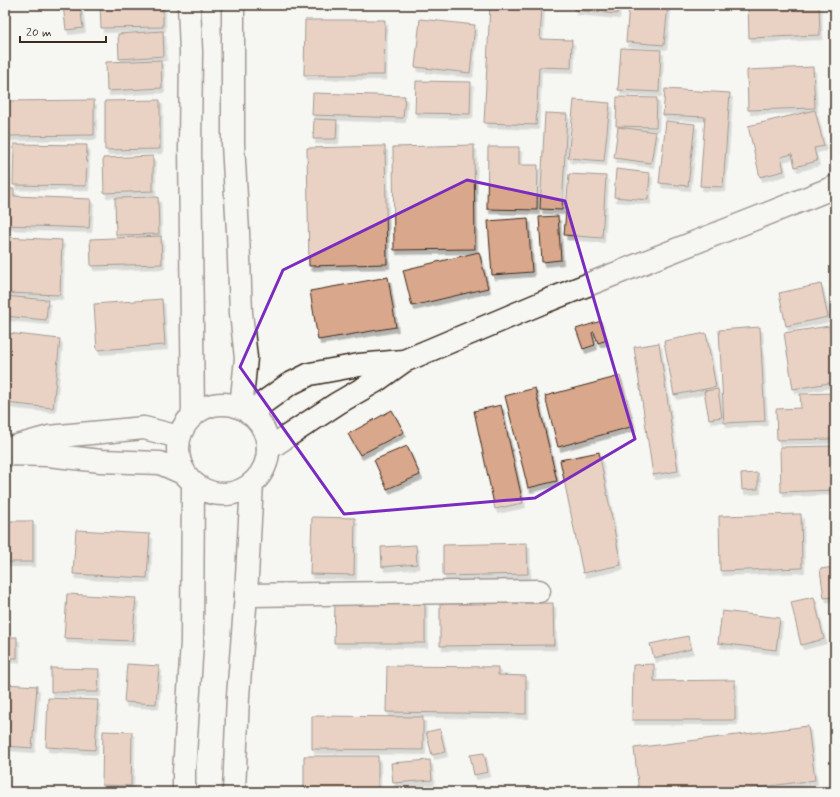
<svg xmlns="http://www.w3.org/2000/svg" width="840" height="797" font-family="Mynerve,sans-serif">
<defs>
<filter id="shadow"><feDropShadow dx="2.5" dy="4.5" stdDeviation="0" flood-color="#0004"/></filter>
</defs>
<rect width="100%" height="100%" fill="#f6f6f2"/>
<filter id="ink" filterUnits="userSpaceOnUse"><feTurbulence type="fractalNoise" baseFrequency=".025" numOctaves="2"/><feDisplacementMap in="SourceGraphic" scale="8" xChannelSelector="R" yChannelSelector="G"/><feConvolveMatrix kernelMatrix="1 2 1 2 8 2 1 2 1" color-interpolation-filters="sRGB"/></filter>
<g filter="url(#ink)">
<path fill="#d9a78b" stroke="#3b2a1e" filter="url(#shadow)" d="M63,5h17l3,23 -17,2z
M100,5h63v22l-62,1z
M490,5l52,2 -2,32 32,1 -1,28 -32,-1 -3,58 -52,-2z
M574,5h44l-1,9 -43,-4z
M629,5h39l-4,40 -38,-3z
M748,5h71l1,30 -71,3z
M420,19l55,6 -5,48 -55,-6z
M305,20h80l-1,55h-80z
M163,31l1,25 -45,3 -1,-25z
M621,48l40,2 -2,42 -41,-2z
M161,60l1,28 -55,3 -1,-29z
M813,67l2,41 -67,2 -1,-40z
M416,81l55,1 -1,32 -55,-1z
M665,89l65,4 -7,94 -23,-1 5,-69 -42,-2z
M313,93l92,3 -2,22 -91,-3z
M617,97l40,1 -1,29 -40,-1z
M94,100v35l-87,1v-35z
M160,100v49l-55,1v-49z
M574,100l36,3 -6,58 -36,-3z
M815,110l9,36 -10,2 3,13 -22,6 -3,-13 -11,3 3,14 -24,6 -12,-51z
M545,113l22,1 -5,96 -22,-1z
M314,119l23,1 -1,19h-23z
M666,121l29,3 -7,62 -29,-3z
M618,127l38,5 -5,31 -37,-5z
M14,144l73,1 -1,41 -73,-1z
M474,145l1,104 -81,1 -1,-103z
M385,146l2,118 -78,2 -2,-118z
M488,147h31v18h19l-1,45 -50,-1z
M153,156v35l-49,2 -1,-35z
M616,169l34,4 -2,27 -34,-3z
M569,174l37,2 -4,62 -38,-3z
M5,189h9v7l77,3 -2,29 -84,-3z
M158,197l1,37 -43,1 -1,-37z
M558,216l3,44 -19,2 -3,-45z
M528,218l4,54 -40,3 -4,-54z
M161,236l1,28 -71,2 -1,-27z
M5,237l57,3 -2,55 -55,-2z
M479,252l9,36 -76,18 -9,-36z
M388,277l8,50 -78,13 -8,-49z
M821,284l7,33 -42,9 -7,-33z
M5,296l43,4 -2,20 -41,-4z
M162,299l3,46 -68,5 -3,-46z
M601,321l6,19 -9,3 -4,-11 -2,1 3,12 -12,4 -7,-20z
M829,326l6,36v20l-42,7 -9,-56z
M760,327l5,94 -41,2 -5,-93z
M7,333l53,6 -7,69 -48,-5v-49z
M706,333l10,54 -42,8 -10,-54z
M659,343l19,128 -25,4 -19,-128z
M620,376l14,50 -76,21 -13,-51z
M535,388l22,93 -29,7 -23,-92z
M718,389l4,28 -13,2 -5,-28z
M835,393v46l-58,1 -1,-31 25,-1 -1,-14z
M501,405l22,98 -28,6 -21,-98z
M392,410l12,22 -44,23 -12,-21z
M407,446l13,29 -33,14 -13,-29z
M835,446v44l-54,2 -1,-45z
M599,452l22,113 -38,8 -23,-113z
M758,473v16l-16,1 -1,-16z
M801,514l1,54 -82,3 -1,-55z
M312,517l43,1 -1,57 -44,-1z
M5,521h28v41h-28z
M76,530l74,4 -3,44 -74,-4z
M527,543l1,31 -85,2v-31z
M416,545l1,19 -35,3 -1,-20z
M835,567v30l-11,1 -4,-29z
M67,594l69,4 -4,43 -68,-3z
M814,597l10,42 -23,6 -10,-43z
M335,601l90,1v41h-91z
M553,603l1,42 -114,1v-42z
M722,611l58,7 -4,32 -58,-7z
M688,636l3,13 -37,9 -4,-14z
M5,637h12v21h-12z
M127,664l32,2 -3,38 -32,-2z
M654,664v17l81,-1v40h-103l1,-55z
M387,666l111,1v8l28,1v38l-140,-2z
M51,668l48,1 -1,23h-47z
M5,684l32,2 -5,62 -27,-2z
M48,698l50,2 -3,50 -49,-3z
M312,716l111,1v33l-111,-1z
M808,726l7,54 -90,12h-86l-5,-44z
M440,729l5,23 -13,3 -6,-23z
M103,731l29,1 -1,54 -29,-1z
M484,753l4,19 -14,3 -4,-20z
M304,756h74v36h-74z
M430,760l2,20 -39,3 -2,-20z"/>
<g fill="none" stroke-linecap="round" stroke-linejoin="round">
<defs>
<path id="minor" d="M246,595l293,-4"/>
<path id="tertiary" d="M249,413l39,-28 22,-11 49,-9 44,-4
M13,447l36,-10 95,-9 35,9
M268,449l70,-46 38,-22 28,-20 140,-59 291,-115
M5,454l43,1 53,6 59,2 25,11"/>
<path id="primary" d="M189,5l2,47 -1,96 3,268
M233,5v139l5,88 3,81 5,45 -5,50
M178 449a45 45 0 1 1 90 0a45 45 0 1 1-90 0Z
M184,792v-20l8,-130 1,-158
M234,792l4,-96 8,-101 6,-112"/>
</defs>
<use href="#minor" stroke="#3b2a1e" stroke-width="25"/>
<use href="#tertiary" stroke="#3b2a1e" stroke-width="25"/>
<use href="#primary" stroke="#3b2a1e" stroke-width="25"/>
<use href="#minor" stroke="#f6f6f2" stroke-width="22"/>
<use href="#tertiary" stroke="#f6f6f2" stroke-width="22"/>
<use href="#primary" stroke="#f6f6f2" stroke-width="22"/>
</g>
</g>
<path d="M0 0H840V797H0ZM467,180l98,21 70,238 -100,59 -191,16 -104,-147 43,-97z" fill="#f6f6f2" fill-opacity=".55" fill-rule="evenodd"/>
<path fill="none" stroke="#7b2cbf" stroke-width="3" stroke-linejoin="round" d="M467,180l98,21 70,238 -100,59 -191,16 -104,-147 43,-97z"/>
<rect width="840" height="797" fill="none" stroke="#f6f6f2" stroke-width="20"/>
<rect x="10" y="10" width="820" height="777" fill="none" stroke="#3b2a1e" stroke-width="1.5" filter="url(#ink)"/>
<path d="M20 36v6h86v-6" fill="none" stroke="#3b2a1e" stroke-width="2"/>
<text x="26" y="36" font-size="12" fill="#3b2a1e" stroke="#f6f6f2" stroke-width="3" paint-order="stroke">20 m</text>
</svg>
